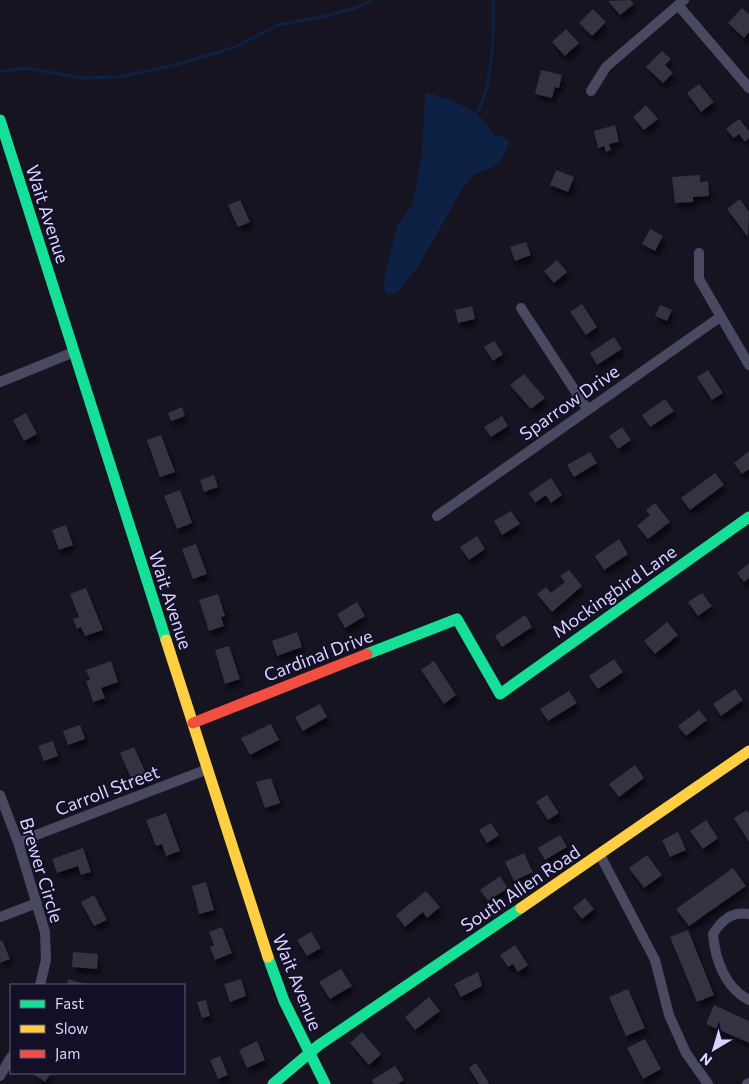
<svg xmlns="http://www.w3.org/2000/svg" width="749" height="1084" font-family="Commissioner,sans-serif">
<defs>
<filter id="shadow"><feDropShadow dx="3" dy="5.5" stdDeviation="2.5" flood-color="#0009"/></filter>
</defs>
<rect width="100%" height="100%" fill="#161421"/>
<path fill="#0d2144" d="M427,92c26,9 54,17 67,43l8,1 8,6 -9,19 -10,7 -18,7 -13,17 -41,74 -22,27 -8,2 -4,-4 -2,-9 15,-58 13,-17 3,-9 8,-44 3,-59z"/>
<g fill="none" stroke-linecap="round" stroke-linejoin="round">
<path stroke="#0d2144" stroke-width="3" d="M0,71l26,-3 56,10 38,-1 55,-12 60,-18 43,-22 48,-9 30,-8 15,-8
M475,116c18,-28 19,-83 18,-116"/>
</g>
<path fill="#343243" filter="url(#shadow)" d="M630,0l4,4 -14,11 -12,-14z
M742,8l7,6v18l-5,6 -16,-15z
M593,9l13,13 -14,14 -13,-13z
M566,29l13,14 -14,13 -13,-14z
M662,51l9,8 -6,6 8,8 -10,10 -17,-16z
M541,70l21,5 -3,13 -4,-1 -3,11 -17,-4z
M699,84l15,18 -13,10 -14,-19z
M646,105l12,14 -14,11 -11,-13z
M739,119l10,12v7l-4,4 -6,-8 -5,4 -8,-9z
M615,125l4,17 -10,2 2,6 -5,2 -2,-6 -6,2 -4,-17z
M556,170l18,7 -6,15 -18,-7z
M700,175v7l8,-1 1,15 -16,1v5l-18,1 -3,-26z
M740,199l9,13 -1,25 -21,-28z
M240,200l10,22 -12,5 -10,-22z
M650,229l13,7 -8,15 -13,-7z
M526,242l5,13 -16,6 -5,-14z
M557,260l10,12 -13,11 -10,-12z
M582,304l15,23 -11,8 -16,-23z
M660,305l12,5 -5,11 -12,-5z
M472,306l3,13 -17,4 -3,-13z
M614,337l8,12 -25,16 -7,-12z
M494,341l9,13 -10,7 -9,-14z
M708,370l15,23 -11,7 -15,-23z
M524,374l21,24 -14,11 -21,-24z
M665,399l9,12 -24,16 -8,-12z
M182,407l3,9 -14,5 -3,-8z
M26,413l11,21 -13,7 -11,-21z
M502,416l6,10 -17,11 -7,-10z
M622,427l9,13 -13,9 -9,-13z
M161,435l14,37 -15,5 -13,-37z
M749,451v18l-7,5 -8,-11z
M590,452l7,11 -23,14 -7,-12z
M715,473l9,12 -34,25 -9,-12z
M214,475l4,12 -14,5 -4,-12z
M551,478l11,17 -11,8 -5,-8 -11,8 -6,-10z
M180,490l12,33 -15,6 -13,-33z
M655,503l15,19 -22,17 -11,-13 13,-11 -4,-5z
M511,511l9,13 -18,11 -8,-14z
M66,525l7,20 -14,5 -7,-20z
M477,536l8,13 -16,11 -9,-13z
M619,539l9,15 -24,16 -9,-14z
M196,544l11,30 -14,5 -11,-30z
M749,563v15l-5,4 -7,-9z
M569,570l13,16 -30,26 -15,-18 9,-7 5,6 14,-11 -5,-6z
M86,588l17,42 -18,6 -4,-9 -4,2 -4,-10 6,-2 -9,-23z
M702,593l10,13 -14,10 -10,-14z
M218,594l7,22 -4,1 3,9 -15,5 -10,-31z
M357,602l8,14 -20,12 -8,-14z
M525,615l7,12 -30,20 -7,-11z
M667,622l11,13 -23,19 -11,-13z
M297,632l5,15 -25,9 -5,-15z
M229,646l11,33 -15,5 -10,-34z
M614,659l9,13 -25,17 -9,-13z
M111,661l7,21 -17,6 4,10 -12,4 -7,-21 4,-1 -4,-10z
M434,661l22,34 -12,9 -23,-34z
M735,689l8,11 -22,16 -8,-12z
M569,691l8,12 -29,18 -8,-12z
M320,704l7,13 -24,14 -8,-14z
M699,710l8,10 -21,16 -8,-10z
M271,724l8,16 -29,15 -9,-17z
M80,725l5,14 -17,6 -5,-14z
M53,741l5,15 -14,5 -6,-15z
M134,747l14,31 -14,7 -14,-32z
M635,765l9,13 -25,19 -10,-13z
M271,778l9,25 -15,5 -9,-26z
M547,795l12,18 -11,7 -12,-18z
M747,810l2,3v29l-15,-24z
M166,813l14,38 -14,5 -4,-12 -6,2 -10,-26z
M706,820l12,18 -15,11 -13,-18z
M491,823l8,12 -12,8 -8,-13z
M678,832l8,18 -16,7 -8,-17z
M560,835l7,12 -22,13 -7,-12z
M83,848l8,24 -10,3 -3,-9 -21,7 -5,-14z
M524,853l9,19 -19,9 -9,-19z
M647,855l15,20 -18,13 -15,-20z
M733,868l13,18 -57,40 -13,-17z
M500,876l8,12 -20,13 -8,-11z
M206,882l8,28 -15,4 -7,-28z
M426,891l14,16 -13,11 -4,-6 -18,15 -9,-12z
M94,895l13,25 -13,6 -13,-24z
M585,898l9,11 -12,10 -9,-11z
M222,927l10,26 -17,7 -5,-13 4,-2 -5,-13z
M688,930l26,65 -17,7 -27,-65z
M311,932l10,16 -14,8 -10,-16z
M2,940l8,19 -10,4v-22z
M515,945l13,20 -10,7 -5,-8 -5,3 -8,-12z
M73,952l25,2 -1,15 -25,-2z
M341,969l11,17 -22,13 -11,-17z
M478,972l4,14 -21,11 -7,-13z
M68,979l16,5 -1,1h-16z
M241,979l5,17 -16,6 -6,-18z
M628,989l17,39 -19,8 -17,-39z
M429,997l11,14 -25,19 -10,-13z
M206,1000l4,16 -8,2 -5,-16z
M714,1005l35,16v22l-43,-19z
M362,1032l19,22 -12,11 -19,-22z
M645,1039l16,30 -18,10 -16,-31z
M257,1041l8,19 -18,8 -8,-18z
M220,1056l8,19 -10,4 -8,-19z
M476,1063l13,20 -1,1h-9l-10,-16z
M395,1066l9,14 -6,4h-24l-2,-4z
M32,1073h19l-6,9z"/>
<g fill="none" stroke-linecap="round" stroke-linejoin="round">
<path stroke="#4a4962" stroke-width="10" d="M678,5l71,83
M591,91l15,-24 78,-67
M699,253v26l50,86
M521,308l66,101
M0,382l74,-30
M437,516l283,-199
M0,795l18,47 27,90 1,28 -6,25
M18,842l190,-73
M600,855l55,105 14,55 17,38 22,31
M749,914c-17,-3 -27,6 -36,20 2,25 12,54 36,66
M0,917l37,-14
M0,1076l11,-19
M747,1084l2,-1"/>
<path stroke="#16e098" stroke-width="11" d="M0,120l166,520
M367,654l90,-35 43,75 249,-177
M268,957l16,44 41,83
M273,1084l46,-39 202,-137"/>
<path stroke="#ffcf43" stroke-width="11" d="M166,640l102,317
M521,908l228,-157"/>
<path stroke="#f24e42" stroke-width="11" d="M193,723l174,-69"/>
</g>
<g text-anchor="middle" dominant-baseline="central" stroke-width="4" stroke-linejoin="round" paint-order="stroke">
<g font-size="18" fill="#d9d4ff" stroke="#130f26">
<text transform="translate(48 214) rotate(72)">Wait Avenue</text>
<text transform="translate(569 402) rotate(-35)">Sparrow Drive</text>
<text transform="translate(614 591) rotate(-35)">Mockingbird Lane</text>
<text transform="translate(171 600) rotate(72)">Wait Avenue</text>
<text transform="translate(318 655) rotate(-21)">Cardinal Drive</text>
<text transform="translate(107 790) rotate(-21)">Carroll Street</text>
<text transform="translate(42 870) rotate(73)">Brewer Circle</text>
<text transform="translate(520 888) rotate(-34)">South Allen Road</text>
<text transform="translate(298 982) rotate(68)">Wait Avenue</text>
</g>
</g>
<rect x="10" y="984" width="175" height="90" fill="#130f26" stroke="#625e7d"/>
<rect x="20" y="1000" width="25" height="8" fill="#16e098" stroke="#625e7d"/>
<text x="55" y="1009" font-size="15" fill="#d9d4ff">Fast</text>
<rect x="20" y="1025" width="25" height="8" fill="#ffcf43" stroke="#625e7d"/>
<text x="55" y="1034" font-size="15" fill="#d9d4ff">Slow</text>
<rect x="20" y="1050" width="25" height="8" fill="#f24e42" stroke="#625e7d"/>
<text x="55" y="1059" font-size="15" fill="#d9d4ff">Jam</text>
<g transform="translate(714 1049) rotate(218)" stroke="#130f26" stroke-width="4" paint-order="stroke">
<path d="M0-4L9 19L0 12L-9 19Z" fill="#d9d4ff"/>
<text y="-8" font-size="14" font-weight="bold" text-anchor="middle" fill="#d9d4ff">N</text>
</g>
</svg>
